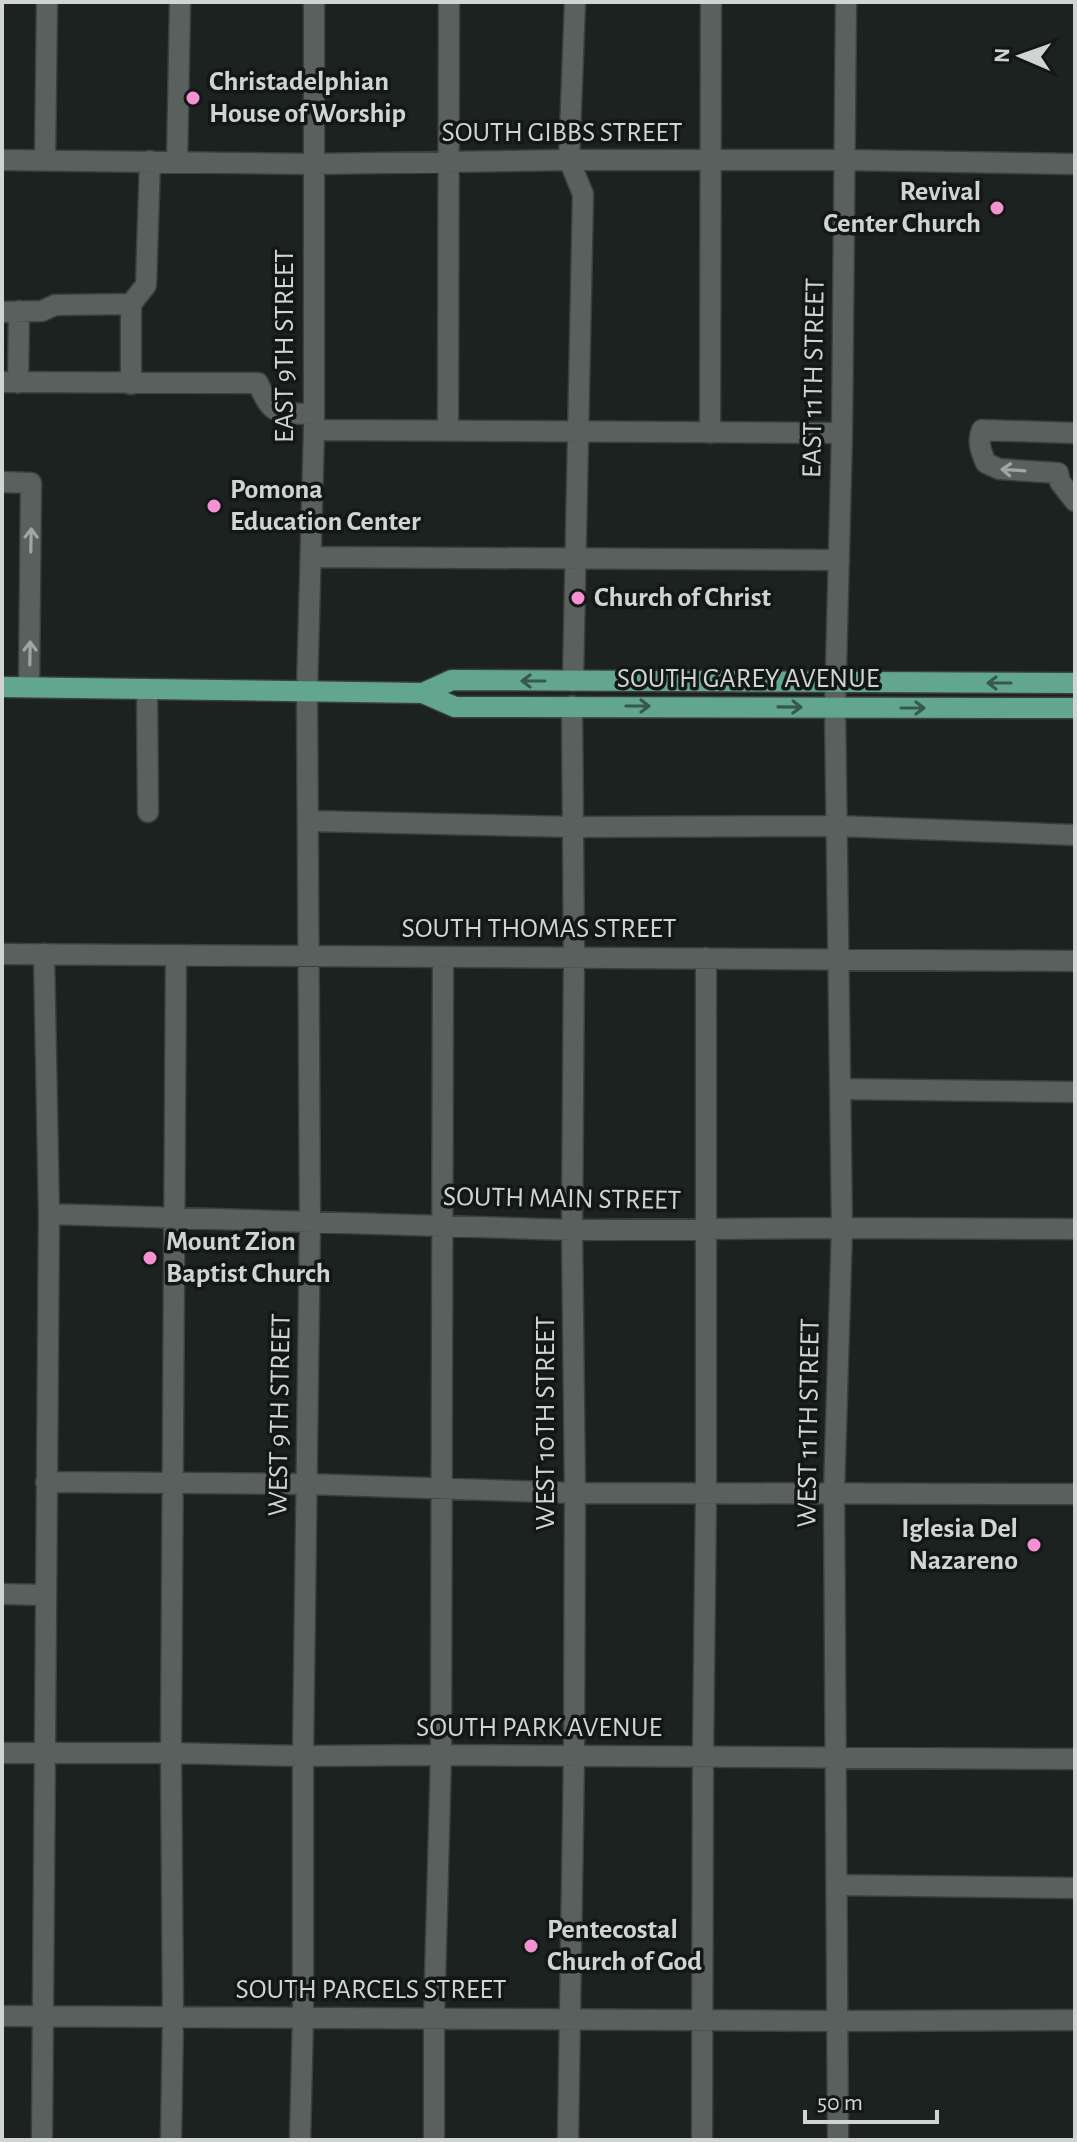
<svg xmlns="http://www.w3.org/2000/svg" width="1077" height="2142" font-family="'Alegreya Sans',sans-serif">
<rect width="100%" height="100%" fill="#1c221f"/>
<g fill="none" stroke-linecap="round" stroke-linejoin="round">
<defs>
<path id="minor" d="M2,160l311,4 256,-4h277l229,4
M45,160l2,-158
M177,162l3,-160
M2,312l40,-1 13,-6 76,-1
M2,382l256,1c15,35 20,30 56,31
M18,383l1,-72
M131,384v-80l15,-19 4,-124
M314,430l528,3
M448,431l1,-429
M710,433l1,-431
M1075,433l-93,-3c-5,11 -1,22 4,33l13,6 59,4 2,9 15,19
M2,482l29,1 -2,204
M311,557l528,3
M573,681l10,-487 -14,-34 6,-158
M147,689l1,123
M308,821l266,6 263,-1 238,9
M2,954l1073,7
M840,1089l235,3
M49,1214l523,16 270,-2 233,1
M46,1482l261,2 268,9 500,1
M2,1594l43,1
M2,1753h169l132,3 138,-1 634,4
M837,1885l238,3
M2,2016l836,5 237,-1
M42,2140l7,-926 -5,-260
M171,2140l2,-123 -2,-264 5,-798
M300,2140l3,-123v-261l7,-535 -3,-530 7,-261v-428
M434,2140v-122l7,-263 2,-798
M568,2140l6,-384 1,-263 -3,-263 2,-272 -2,-252
M702,2140l1,-384 3,-263v-535
M838,2140l-4,-648 8,-264 -7,-520 7,-275 4,-431"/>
<path id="major" d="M2,687l421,6 32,14 620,1
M423,693l29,-13 623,3"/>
</defs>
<use href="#minor" stroke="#3b3f3d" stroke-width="23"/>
<use href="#major" stroke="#3b3f3d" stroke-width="23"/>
<use href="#minor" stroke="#59605d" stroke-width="20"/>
<use href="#major" stroke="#63a68f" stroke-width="20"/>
</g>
<defs><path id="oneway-shaft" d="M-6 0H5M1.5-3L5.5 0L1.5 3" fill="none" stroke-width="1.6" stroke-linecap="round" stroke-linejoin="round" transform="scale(2)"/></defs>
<g stroke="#a0a6a3">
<use href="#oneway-shaft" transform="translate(1013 470) rotate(-176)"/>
<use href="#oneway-shaft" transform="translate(31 540) rotate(-89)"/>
<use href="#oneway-shaft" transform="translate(30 653) rotate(-89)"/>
</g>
<g stroke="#37584c">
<use href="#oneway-shaft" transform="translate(533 681) rotate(-180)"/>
<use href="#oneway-shaft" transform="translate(999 683) rotate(-180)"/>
<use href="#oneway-shaft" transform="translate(638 706)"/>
<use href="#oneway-shaft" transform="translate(790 707) rotate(1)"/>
<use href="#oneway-shaft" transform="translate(913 708)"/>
</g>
<g fill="#f491d3" stroke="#131816" stroke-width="3">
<circle cx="193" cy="98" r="8"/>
<circle cx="997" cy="208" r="8"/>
<circle cx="214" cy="506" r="8"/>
<circle cx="578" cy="598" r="8"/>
<circle cx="150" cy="1258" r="8"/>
<circle cx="1034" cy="1545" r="8"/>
<circle cx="531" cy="1946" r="8"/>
</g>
<g text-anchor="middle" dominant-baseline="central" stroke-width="7" stroke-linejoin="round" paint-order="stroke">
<g font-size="28" font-weight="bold" fill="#d0d4d2" stroke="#131816" text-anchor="start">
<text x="209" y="82">Christadelphian<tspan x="209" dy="32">House of Worship</tspan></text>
<text x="981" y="192" text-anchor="end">Revival<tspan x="981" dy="32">Center Church</tspan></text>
<text x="230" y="490">Pomona<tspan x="230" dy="32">Education Center</tspan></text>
<text x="594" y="598">Church of Christ</text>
<text x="166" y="1242">Mount Zion<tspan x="166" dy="32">Baptist Church</tspan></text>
<text x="1018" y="1529" text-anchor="end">Iglesia Del<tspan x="1018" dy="32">Nazareno</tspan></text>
<text x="547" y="1930">Pentecostal<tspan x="547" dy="32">Church of God</tspan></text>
</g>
<g font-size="28" fill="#d0d4d2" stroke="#131816">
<text x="562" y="133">SOUTH GIBBS STREET</text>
<text transform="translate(285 346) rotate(-90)">EAST 9TH STREET</text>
<text transform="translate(814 378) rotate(-89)">EAST 11TH STREET</text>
<text x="748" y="679">SOUTH GAREY AVENUE</text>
<text x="539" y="929">SOUTH THOMAS STREET</text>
<text transform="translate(562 1199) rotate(1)">SOUTH MAIN STREET</text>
<text transform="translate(280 1415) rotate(-89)">WEST 9TH STREET</text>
<text transform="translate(546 1423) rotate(-90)">WEST 10TH STREET</text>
<text transform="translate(809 1423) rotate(-89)">WEST 11TH STREET</text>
<text x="539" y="1728">SOUTH PARK AVENUE</text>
<text x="371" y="1990">SOUTH PARCELS STREET</text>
</g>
</g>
<rect width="1077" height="2142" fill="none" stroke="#d0d4d2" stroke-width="8"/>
<g transform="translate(1021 56) rotate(272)" stroke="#131816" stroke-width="6" paint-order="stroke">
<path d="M0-6L14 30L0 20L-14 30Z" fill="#d0d4d2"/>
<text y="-12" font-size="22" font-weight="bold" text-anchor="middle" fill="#d0d4d2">N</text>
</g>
<path d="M805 2110v12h132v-12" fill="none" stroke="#d0d4d2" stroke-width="4"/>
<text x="817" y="2110" font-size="24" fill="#d0d4d2" stroke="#131816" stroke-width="6" paint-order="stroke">50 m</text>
</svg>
